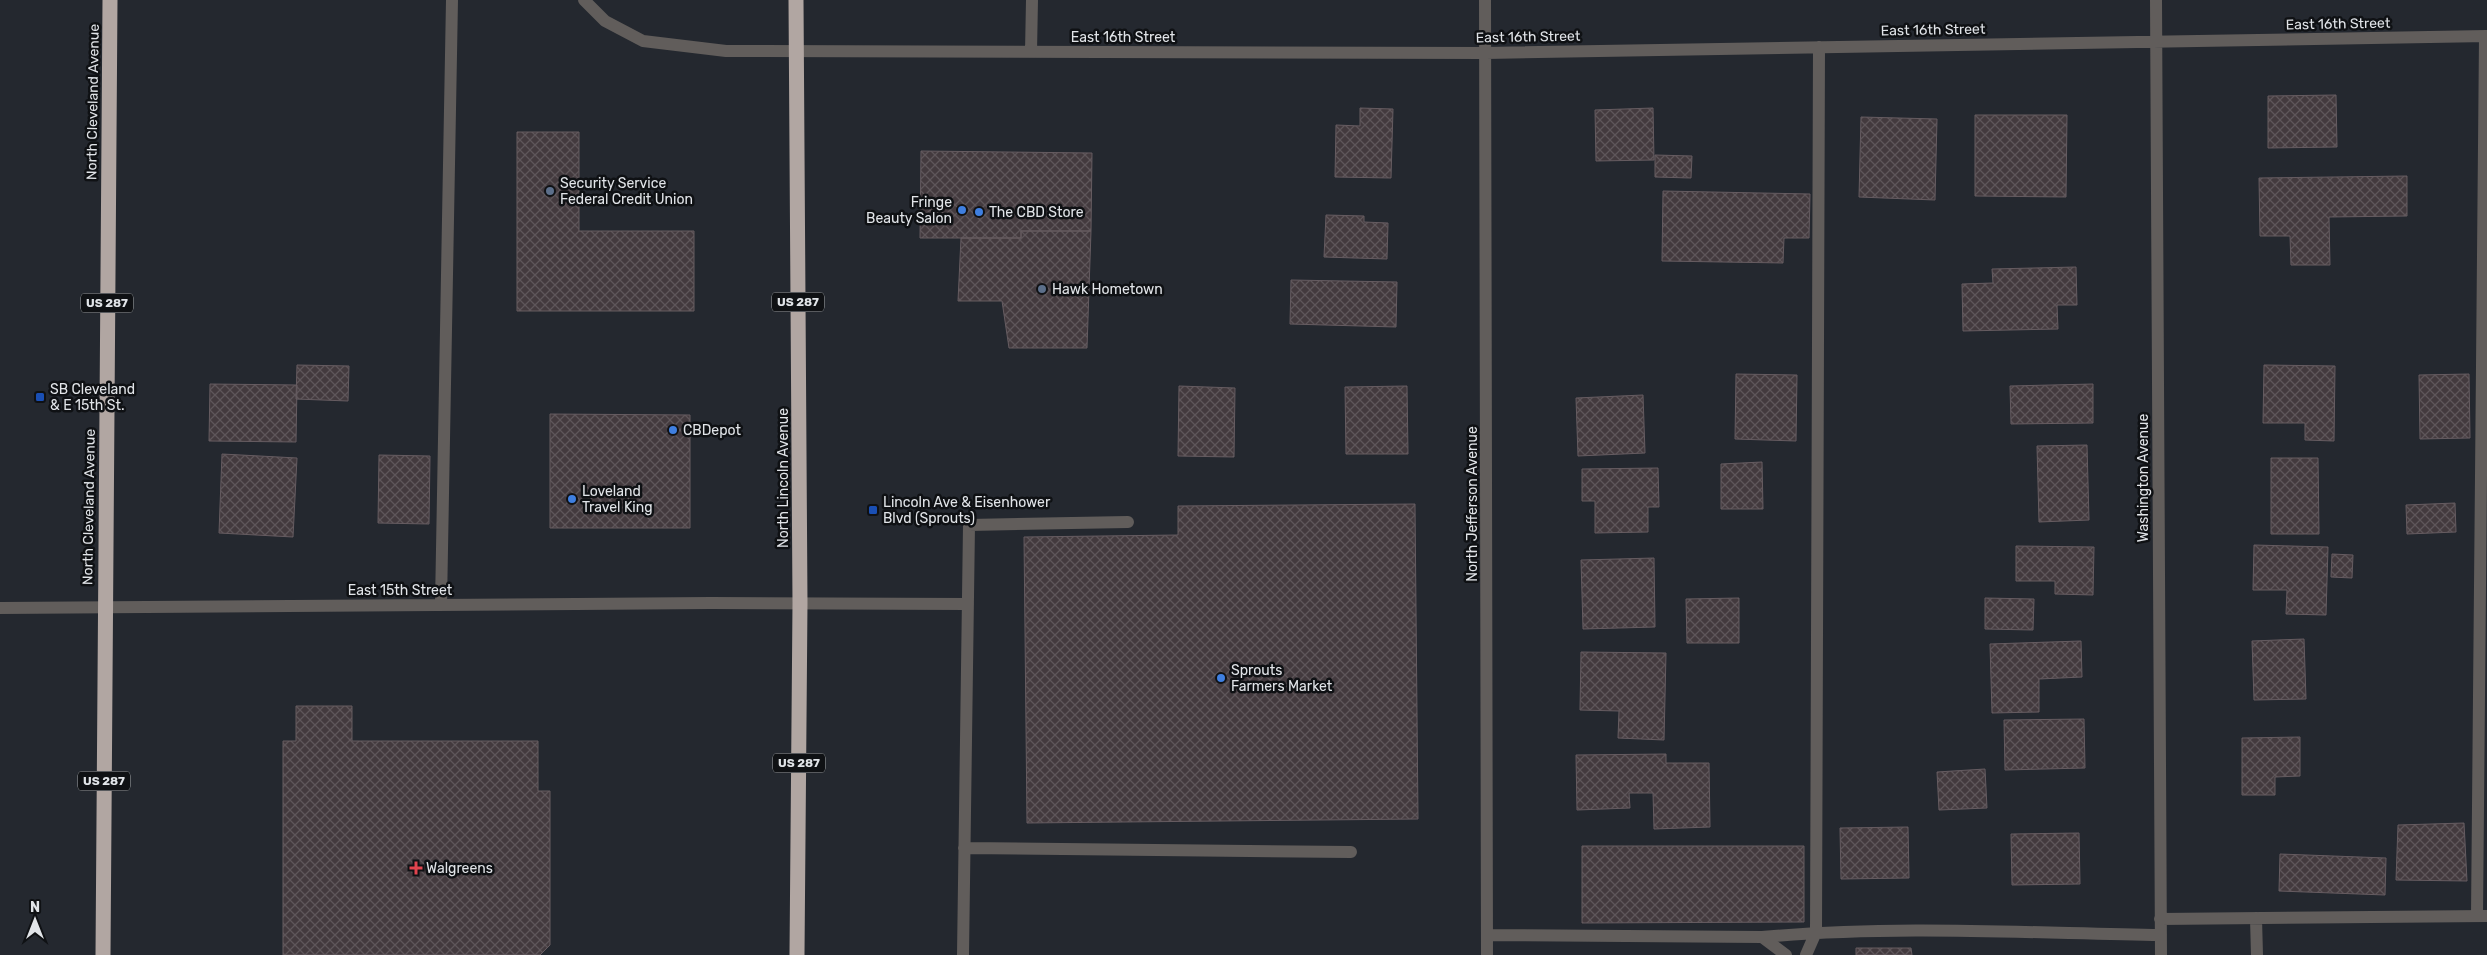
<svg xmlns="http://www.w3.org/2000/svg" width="2487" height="955" font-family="Rubik,sans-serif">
<defs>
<pattern id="building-cross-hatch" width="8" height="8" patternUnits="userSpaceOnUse" patternTransform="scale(1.25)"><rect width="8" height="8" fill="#433a3e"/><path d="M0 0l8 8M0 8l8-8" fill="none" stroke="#5e565a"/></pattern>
</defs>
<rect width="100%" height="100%" fill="#24282f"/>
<path fill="url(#building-cross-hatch)" stroke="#665c61" d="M2336,95l1,52 -69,1v-52z
M1360,108l33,1 -2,69 -56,-1 1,-52 24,1z
M1653,108l1,52 -58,1 -1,-51z
M1975,115h92l-1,82 -91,-1z
M1861,117l76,2 -2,81 -76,-3z
M517,132h62v99h115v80h-177z
M921,151l171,2 -1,78h-70v7h-101z
M1655,155l37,1 -1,22 -36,-1z
M2407,176v40l-78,1 1,48h-39l-1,-29h-30l-1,-58z
M1663,191l147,3 -1,44h-25l-1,25 -121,-2z
M1326,215l38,1v6l24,1 -1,36 -63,-2z
M1021,231h70l-4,117h-78l-7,-47h-44l3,-63h60z
M2076,267l1,38h-20l1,24 -95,2 -1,-47 31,-1 -1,-14z
M1291,280l106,2 -1,45 -106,-3z
M297,365l52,1 -1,35 -52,-2z
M2264,365l71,1 -1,75 -29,-1v-17h-42z
M1736,374l61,1 -1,66 -61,-2z
M2469,374l1,64 -50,1 -1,-64z
M210,384l87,1 -1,57 -87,-1z
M2093,384v39l-82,1 -1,-38z
M1179,386l56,2 -1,69 -56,-1z
M1407,386l1,68h-62l-1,-67z
M1643,395l2,58 -67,3 -2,-58z
M550,414l140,1v113h-140z
M2087,445l2,75 -50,2 -2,-76z
M222,454l75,4 -4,79 -74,-4z
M379,455l51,1 -1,68 -51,-1z
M2271,458h47l1,76h-48z
M1762,462l1,47h-42v-45z
M1658,468l1,39h-11v25l-53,1v-32h-13v-32z
M2455,503l1,29 -49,2 -1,-29z
M1415,504l3,315 -391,4 -3,-286 154,-2v-29z
M2254,545l74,2 -2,68 -40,-1 1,-24h-34z
M2016,546l78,1 -1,48 -38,-1v-13h-39z
M2332,554l21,1 -1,23 -21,-1z
M1654,558l1,69 -72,2 -2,-69z
M1739,598v45h-52l-1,-44z
M1985,598l49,1 -1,31 -48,-1z
M2304,639l2,60 -52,1 -2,-59z
M2081,641l1,36 -43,2v33l-47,1 -2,-69z
M1581,652l85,1 -2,87 -46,-2 1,-27 -39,-1z
M296,706h56v35h186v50h12v154l-10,10h-257v-214h13z
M2084,719l1,49 -80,2 -1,-50z
M2300,737v39l-25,1v18h-33v-57z
M1666,754v9h43l1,64 -56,2 -1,-36h-24l1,15 -53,2 -1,-55z
M1985,769l2,39 -48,2 -2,-38z
M2464,823l3,58 -71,-1 2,-55z
M1908,827l1,51 -68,1 -1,-51z
M2079,833l1,51 -68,1 -1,-51z
M1582,846h222v76l-222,1z
M2280,854l106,4 -1,37 -106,-4z
M1856,948h55l1,7h-56z"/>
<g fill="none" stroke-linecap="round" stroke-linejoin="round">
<path stroke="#615d5b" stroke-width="12" d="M584,0l21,21 38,20 83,10 760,2 1001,-17
M1485,0l2,955
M2156,0l5,955
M1031,52l1,-52
M441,604l11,-604
M0,608l711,-5 257,1
M964,848l387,4
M2477,916l8,-880
M2256,918l1,37
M2160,919l327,-3
M1487,935l275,2 24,18
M1762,937c133,-12 266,-4 399,-2
M963,955l6,-430 159,-3
M1806,955l10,-23 3,-885"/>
<path stroke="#b1a6a2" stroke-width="15" d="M796,0l4,603 -3,352
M103,955l7,-955"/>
</g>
<g fill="#5c6f8a" stroke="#0f1114" stroke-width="2">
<circle cx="550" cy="191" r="5"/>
<circle cx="1042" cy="289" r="5"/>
</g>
<g fill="#3f7fe0" stroke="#0f1114" stroke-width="2">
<circle cx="962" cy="210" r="5"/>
<circle cx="979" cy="212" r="5"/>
<circle cx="673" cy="430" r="5"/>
<circle cx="572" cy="499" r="5"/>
<circle cx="1221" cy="678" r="5"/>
</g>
<g fill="#1a4fb4" stroke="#0f1114" stroke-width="2">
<rect x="35" y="392" width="10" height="10" rx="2.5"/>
<rect x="868" y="505" width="10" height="10" rx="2.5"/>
</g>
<path fill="#e0444e" stroke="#0f1114" stroke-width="2" d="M413.5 860.5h5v5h5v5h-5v5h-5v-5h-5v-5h5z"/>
<g text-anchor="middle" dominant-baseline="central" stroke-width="5" stroke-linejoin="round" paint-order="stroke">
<g fill="#0f1114" stroke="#a2a5a8" stroke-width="1">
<rect x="772" y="292.5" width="52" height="19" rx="4"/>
<rect x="81" y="293.5" width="52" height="19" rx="4"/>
<rect x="773" y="753.5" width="52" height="19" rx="4"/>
<rect x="78" y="771.5" width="52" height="19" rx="4"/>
</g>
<g font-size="12" font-weight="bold" fill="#e1e4e8">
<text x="798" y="302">US 287</text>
<text x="107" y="303">US 287</text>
<text x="799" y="763">US 287</text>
<text x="104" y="781">US 287</text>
</g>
<g font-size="14" fill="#e1e4e8" stroke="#0f1114">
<text transform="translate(2338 24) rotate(-1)">East 16th Street</text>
<text transform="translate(1933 30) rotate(-1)">East 16th Street</text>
<text x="1123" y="37">East 16th Street</text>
<text transform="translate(1528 37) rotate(-1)">East 16th Street</text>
<text transform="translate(93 102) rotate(-89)">North Cleveland Avenue</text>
<text transform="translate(783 478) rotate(-90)">North Lincoln Avenue</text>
<text transform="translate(2143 478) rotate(-90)">Washington Avenue</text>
<text transform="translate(1472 504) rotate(-90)">North Jefferson Avenue</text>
<text transform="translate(89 507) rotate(-89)">North Cleveland Avenue</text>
<text x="400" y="590">East 15th Street</text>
</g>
<g font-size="14" fill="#e1e4e8" stroke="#0f1114" text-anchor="start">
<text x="560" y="183">Security Service<tspan x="560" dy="16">Federal Credit Union</tspan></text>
<text x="952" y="202" text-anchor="end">Fringe<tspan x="952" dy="16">Beauty Salon</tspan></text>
<text x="989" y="212">The CBD Store</text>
<text x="1052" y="289">Hawk Hometown</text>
<text x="50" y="389">SB Cleveland<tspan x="50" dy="16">&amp; E 15th St.</tspan></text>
<text x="683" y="430">CBDepot</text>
<text x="582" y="491">Loveland<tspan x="582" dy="16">Travel King</tspan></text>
<text x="883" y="502">Lincoln Ave &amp; Eisenhower<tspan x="883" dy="16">Blvd (Sprouts)</tspan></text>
<text x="1231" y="670">Sprouts<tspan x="1231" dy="16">Farmers Market</tspan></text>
<text x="426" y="868">Walgreens</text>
</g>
</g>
<g transform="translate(35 920)" stroke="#0f1114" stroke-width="4" paint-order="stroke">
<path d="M0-4L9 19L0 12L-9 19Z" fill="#e1e4e8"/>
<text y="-8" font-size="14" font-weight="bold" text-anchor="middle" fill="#e1e4e8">N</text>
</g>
</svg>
